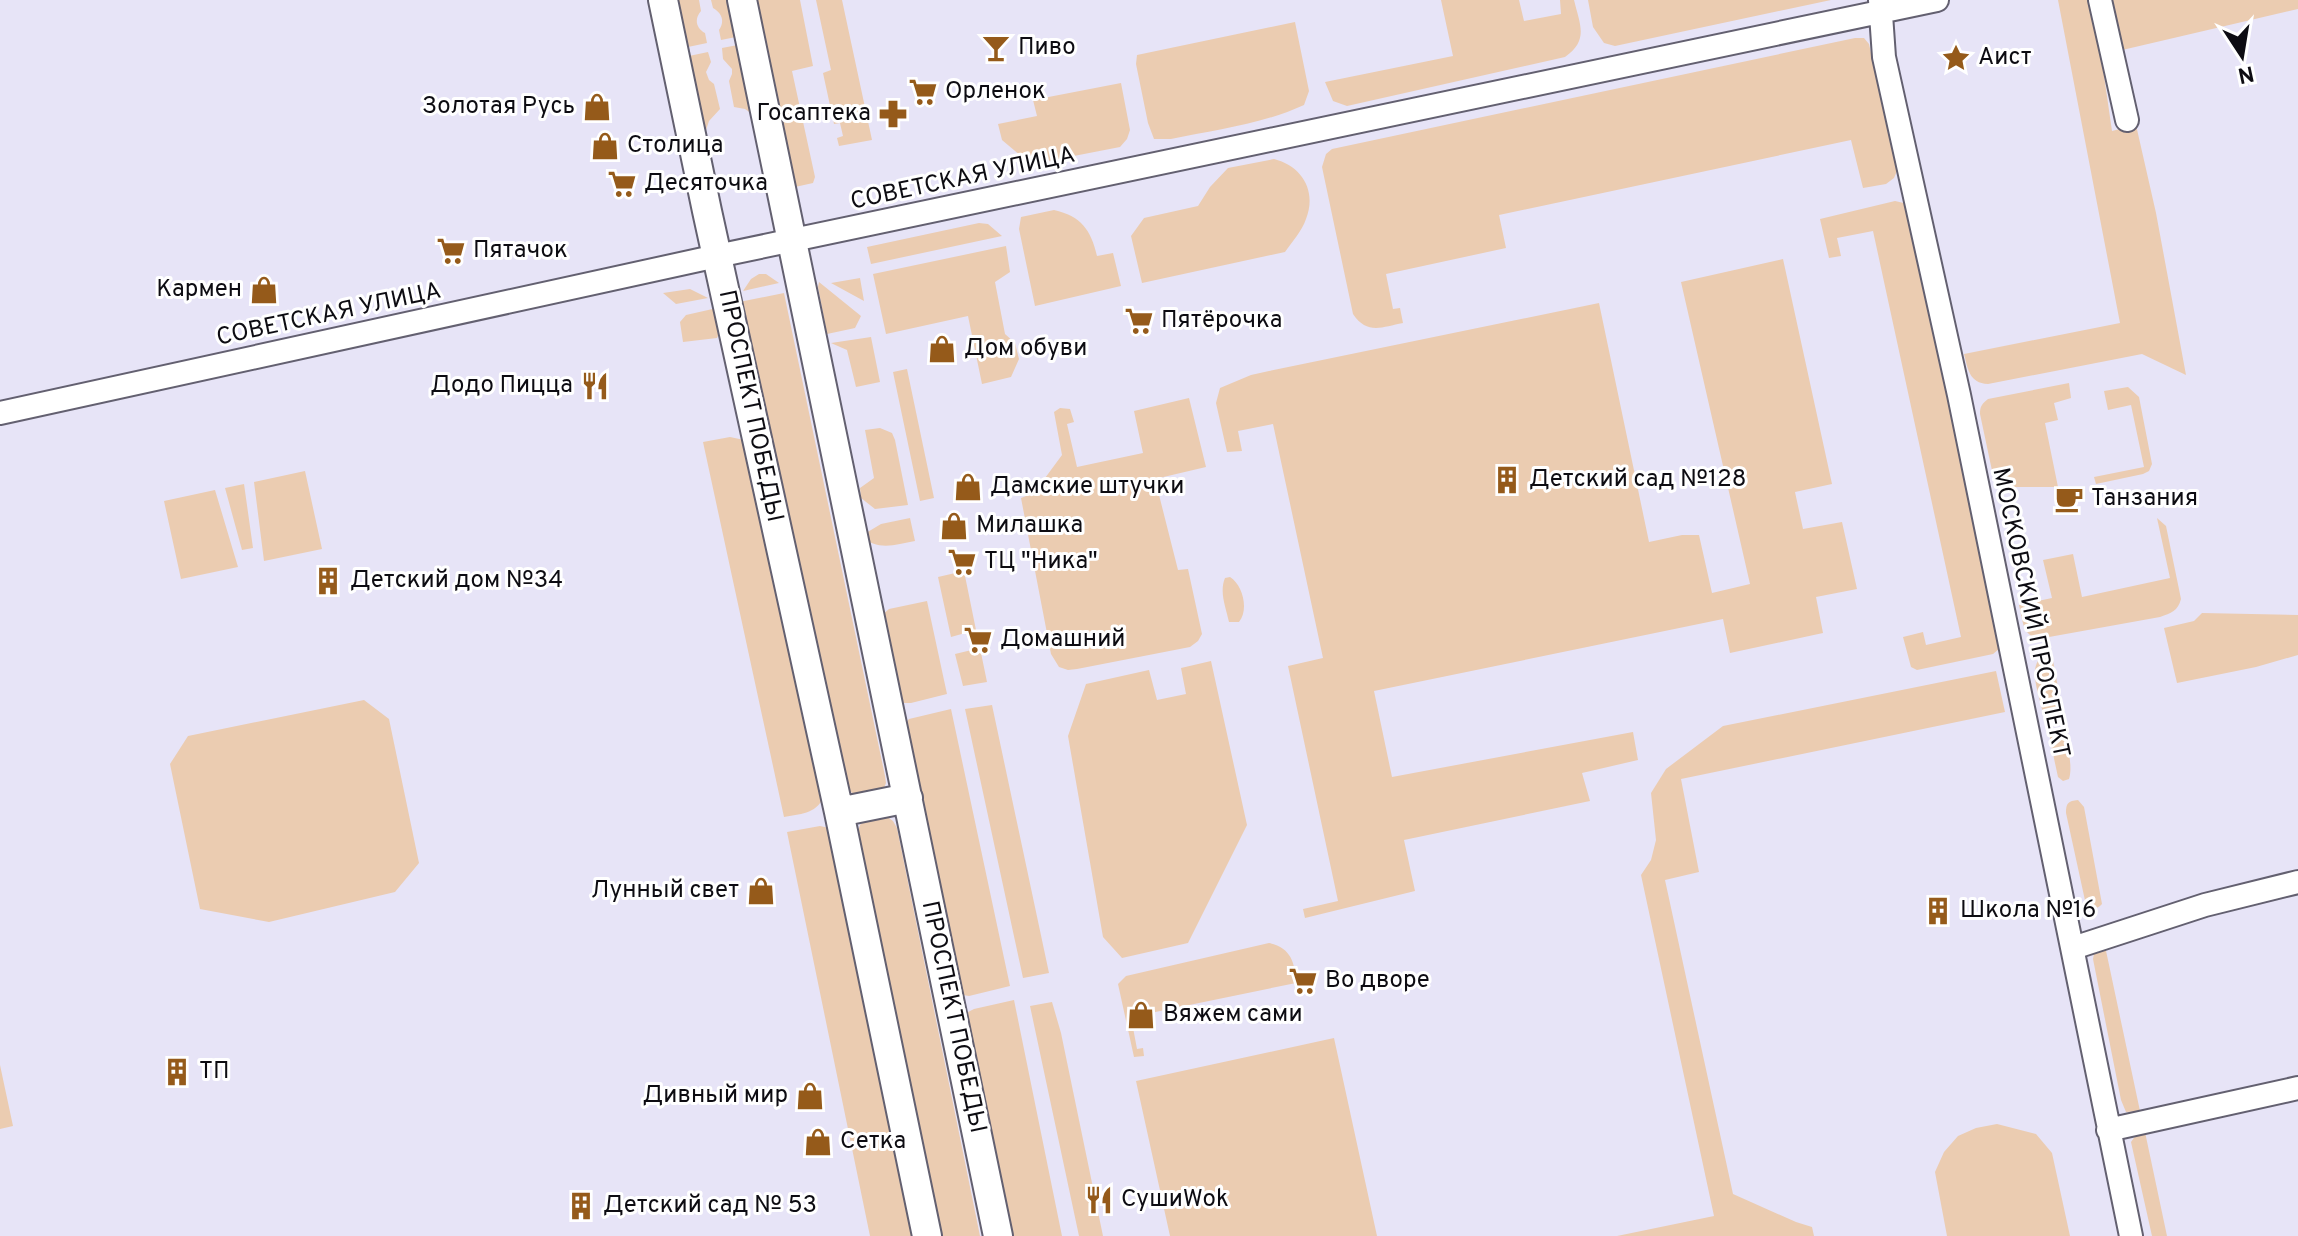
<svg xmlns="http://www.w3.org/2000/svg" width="2298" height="1236" font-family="Overpass,sans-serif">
<rect width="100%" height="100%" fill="#e7e4f7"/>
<path fill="#ebccb1" d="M678,0h21l2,11c-7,8 -5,17 4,22l2,10 -19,4z
M711,0h22l8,36 -20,4 -2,-10c6,-9 3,-17 -6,-22z
M757,0h43l13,66 -21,5 23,106 -2,6 -18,4z
M816,0h26l30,140 -33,6 -2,-8 6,-2 -3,-13 -6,1 -11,-51 8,-3z
M1441,0h78l5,21 37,-7 -1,-14h14c6,25 15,40 -9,57l-218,49 -14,-5 -8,-19 128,-26z
M1588,0h243l-216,46 -11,-3 -11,-16z
M2058,0h35l19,131 24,-6 20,88 30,162 -44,-21 -154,30c-19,-1 -20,-15 -24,-30l156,-31z
M2111,0h187v9l-180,42z
M1295,22l14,69 -5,14c-41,19 -89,25 -133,34h-17l-6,-16 -12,-59 1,-9z
M1855,38h9l5,6 28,127 -3,7 -8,6 -23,4 -12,-48 -352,75 7,33 -120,26 7,35 7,-1 3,15c-21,4 -36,12 -50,-9l-31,-147 4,-13 6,-5z
M743,44l12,72 -10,-7 -11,-2 -5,-26 3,-7v-5l-9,-10 -1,-11z
M708,52l3,10 -5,10 3,8 5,4 6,25 -11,12 -5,15 -15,-80z
M1121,83l9,47 -3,9 -7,8 -77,15 -22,-6 -19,-16 -4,-16 39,-8 -4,-16z
M1274,159c28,7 43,32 32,60 -4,12 -14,23 -21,33l-143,31 -11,-47 13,-18 54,-12 12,-19 18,-19z
M1895,201l13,3 97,440 -12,10 -76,16 -6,-3 -8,-30 20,-5 3,13 35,-8 -88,-406 -36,7 4,18 -12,2 -9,-39z
M1054,210c27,6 37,20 43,46l16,-3 8,33 -86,20 -16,-77 2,-12z
M979,223l9,1 14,12 -131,28 -4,-17z
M1006,246l4,26 -15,10 10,52 10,9 4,16 -8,18 -29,7 -14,-68 -82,18 -13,-60z
M1783,259l49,225 -37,8 8,37 39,-7 15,67 -41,8 7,36 -93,20 -7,-34 -349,72 18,86 241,-45 5,28 -56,13 8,28 -186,39 11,51 -110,27 -2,-9 35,-8 -50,-235 35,-8 -50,-234 -35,7 4,20 -15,1 -11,-49 4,-15 31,-13 18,-4 330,-68 50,239 33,-7h17l13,58 38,-9 -69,-302z
M759,274h7l13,9 -36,8 8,-12z
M860,278l4,23 -33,-18z
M819,282l42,34 -6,12 -28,6 -9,-47z
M690,289l18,9 -32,6 -13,-11z
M784,293l101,483 1,7 -4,10 -25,4 -12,-10 -106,-485z
M717,308l4,21 -4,9 -34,4 -3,-20 6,-7z
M871,337l9,45 -24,5 -9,-37 -16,-7z
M907,369l27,129 -14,3 -27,-129z
M2069,383l2,15 -17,5 4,17 -13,3 13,64h-43l-21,-7 -14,-66c0,-8 2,-10 8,-15z
M2128,387l11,10 13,67 -3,7 -6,3 -47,10 -2,-7 50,-10 -13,-62 -23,5 -4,-19z
M1189,398l17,69 -51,12 23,91 10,-1 14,65 -4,7 -8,6 -113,22 -9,1 -9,-3 -8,-13 -30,-156 13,-5 28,-38 -8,-43 6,-4 10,1 4,13 -7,2 10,43 66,-14 -9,-42z
M880,428l12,5 3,7 13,65 -33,4 -14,-11 -1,-10 14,-10 -9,-48z
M730,437l14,3 79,358c-7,16 -24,16 -39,19l-81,-375z
M305,471l17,78 -58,12 -10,-79z
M244,484l9,64 -11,2 -17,-62z
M215,490l23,77 -57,12 -17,-78z
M910,518l5,23c-20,4 -38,10 -54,-5l20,-12z
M2157,518l9,8 15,73c-3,12 -10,14 -21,18l-122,22c-16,-5 -15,-18 -19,-34l33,-7 -9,-38 30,-6 9,43 88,-19z
M964,571l12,59 -25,7 -13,-60z
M1230,577c13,8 19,33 9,45h-10c-3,-14 -10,-30 -4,-44z
M927,601l20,93 -36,9h-7l-7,-4 -15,-84 7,-6z
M2202,613l96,2v40l-42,12 -79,16 -13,-55 30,-7z
M980,648l7,34 -24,4 -8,-32z
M2051,650l11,59 -11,6 -7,-3 -2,-3c-5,-23 -17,-47 9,-59z
M1211,661l36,164 -59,118 -66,15 -19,-21 -35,-201 18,-52 63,-14 8,30 29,-6 -5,-26z
M1996,671l9,41 -324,67 18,93 -34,8 68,314 63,28 16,5 2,9h-197l97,-20 -73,-341 10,-15 5,-20 -5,-47 15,-24 57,-43z
M364,700l25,19 30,144 -24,29 -126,30 -69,-13 -30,-145 18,-28z
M992,705l57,268 -26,5 -58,-269z
M951,709l59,277 -41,10 -12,-2 -55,-267 7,-8z
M2057,731h4c7,11 12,36 8,48l-6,2 -5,-4 -8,-37v-5z
M2078,800l6,7 18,97c-5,6 -9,4 -16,1l-20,-92c0,-10 2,-12 12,-13z
M886,816l7,5 4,7 83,408h-41l-83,-399 4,-12 7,-8z
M820,826l9,2 89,408h-48l-83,-404z
M1269,943c22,5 26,19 27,40l-165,34 6,32 6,-1 1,8 -10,1 -16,-73 8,-8z
M2105,946l35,165 -14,1 -5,-12 -28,-141 2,-11z
M1014,1000l48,236h-60l-38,-222 10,-5z
M1052,1002l9,31 42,203h-24l-49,-230z
M1334,1038l43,198h-207l-34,-155z
M0,1065l13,61 -13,3z
M1997,1124l39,10 16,19 18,83h-123l-12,-64 9,-20 14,-16 18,-8z
M2145,1132l22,104h-15l-21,-94 5,-7z"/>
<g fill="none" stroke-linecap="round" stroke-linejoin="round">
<defs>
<path id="minor" d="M1880,0l4,57 75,338 172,841
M2100,0l27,120
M0,413l717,-157 1220,-256
M2073,948l132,-43 93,-23
M2108,1130l190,-42"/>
<path id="major" d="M663,0l44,211 132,601 88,424
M742,0l256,1236
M839,812l69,-14"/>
</defs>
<use href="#minor" stroke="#636070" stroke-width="26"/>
<use href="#major" stroke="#636070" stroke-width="32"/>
<use href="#minor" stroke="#fff" stroke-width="22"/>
<use href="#major" stroke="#fff" stroke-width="28"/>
</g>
<defs>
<symbol id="bar-bare" viewBox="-9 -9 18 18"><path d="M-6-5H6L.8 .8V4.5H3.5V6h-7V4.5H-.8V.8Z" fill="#955a1a" stroke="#fff" stroke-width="2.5" paint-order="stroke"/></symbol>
<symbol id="sight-bare" viewBox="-9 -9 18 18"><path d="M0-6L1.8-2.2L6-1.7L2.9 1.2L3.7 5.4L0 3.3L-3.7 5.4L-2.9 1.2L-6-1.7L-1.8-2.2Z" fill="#955a1a" stroke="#fff" stroke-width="2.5" paint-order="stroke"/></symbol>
<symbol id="supermarket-bare" viewBox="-9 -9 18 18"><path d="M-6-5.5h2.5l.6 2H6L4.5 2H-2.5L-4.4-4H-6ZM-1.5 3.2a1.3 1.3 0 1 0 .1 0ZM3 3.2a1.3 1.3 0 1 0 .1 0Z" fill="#955a1a" stroke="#fff" stroke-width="2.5" paint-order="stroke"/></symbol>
<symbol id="shop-bare" viewBox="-9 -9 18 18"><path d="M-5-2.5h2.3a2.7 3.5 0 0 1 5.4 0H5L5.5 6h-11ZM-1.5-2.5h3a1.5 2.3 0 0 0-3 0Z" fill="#955a1a" stroke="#fff" stroke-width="2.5" paint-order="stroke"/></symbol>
<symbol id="pharmacy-bare" viewBox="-9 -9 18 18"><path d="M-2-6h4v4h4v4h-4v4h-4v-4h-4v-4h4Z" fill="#955a1a" stroke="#fff" stroke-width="2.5" paint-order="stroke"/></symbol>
<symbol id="restaurant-bare" viewBox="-9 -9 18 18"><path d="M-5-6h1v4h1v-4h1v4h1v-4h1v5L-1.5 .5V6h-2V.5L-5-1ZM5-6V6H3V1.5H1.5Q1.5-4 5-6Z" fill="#955a1a" stroke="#fff" stroke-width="2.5" paint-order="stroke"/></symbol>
<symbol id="building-bare" viewBox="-9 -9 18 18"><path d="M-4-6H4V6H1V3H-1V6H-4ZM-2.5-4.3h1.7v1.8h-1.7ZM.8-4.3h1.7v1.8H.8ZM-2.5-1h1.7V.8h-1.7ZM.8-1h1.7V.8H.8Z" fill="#955a1a" stroke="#fff" stroke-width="2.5" paint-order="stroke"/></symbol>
<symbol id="cafe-bare" viewBox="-9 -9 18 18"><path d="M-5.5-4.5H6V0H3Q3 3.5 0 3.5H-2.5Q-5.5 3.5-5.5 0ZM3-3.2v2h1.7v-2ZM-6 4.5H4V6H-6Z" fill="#955a1a" stroke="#fff" stroke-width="2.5" paint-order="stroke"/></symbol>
</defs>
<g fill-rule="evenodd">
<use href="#bar-bare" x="976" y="28" width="40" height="40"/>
<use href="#sight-bare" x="1936" y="38" width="40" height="40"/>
<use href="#supermarket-bare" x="903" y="72" width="40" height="40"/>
<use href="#shop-bare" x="577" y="87" width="40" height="40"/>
<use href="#pharmacy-bare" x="873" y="94" width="40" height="40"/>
<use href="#shop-bare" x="585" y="126" width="40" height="40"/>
<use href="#supermarket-bare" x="602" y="164" width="40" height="40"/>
<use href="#supermarket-bare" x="431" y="231" width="40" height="40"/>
<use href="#shop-bare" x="244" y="270" width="40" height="40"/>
<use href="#supermarket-bare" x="1119" y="301" width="40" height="40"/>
<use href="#shop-bare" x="922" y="329" width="40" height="40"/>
<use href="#restaurant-bare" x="575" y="366" width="40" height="40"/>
<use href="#building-bare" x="1487" y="460" width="40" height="40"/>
<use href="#shop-bare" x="948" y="467" width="40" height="40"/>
<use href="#cafe-bare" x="2049" y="479" width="40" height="40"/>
<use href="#shop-bare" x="934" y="506" width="40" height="40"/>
<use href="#supermarket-bare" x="942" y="542" width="40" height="40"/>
<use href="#building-bare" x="308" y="561" width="40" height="40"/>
<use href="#supermarket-bare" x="958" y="620" width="40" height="40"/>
<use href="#shop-bare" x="741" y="871" width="40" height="40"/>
<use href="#building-bare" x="1918" y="891" width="40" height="40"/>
<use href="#supermarket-bare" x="1283" y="961" width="40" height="40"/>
<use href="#shop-bare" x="1121" y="995" width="40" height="40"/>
<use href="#building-bare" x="157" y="1052" width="40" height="40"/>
<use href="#shop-bare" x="790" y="1076" width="40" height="40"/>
<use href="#shop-bare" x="798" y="1122" width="40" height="40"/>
<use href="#restaurant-bare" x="1079" y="1180" width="40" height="40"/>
<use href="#building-bare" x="561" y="1186" width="40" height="40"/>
</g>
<g text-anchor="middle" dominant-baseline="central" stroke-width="6" stroke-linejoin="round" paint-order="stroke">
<g font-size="24" fill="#0d0c12" stroke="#fff" text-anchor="start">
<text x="1018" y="48">Пиво</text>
<text x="1978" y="58">Аист</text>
<text x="945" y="92">Орленок</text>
<text x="575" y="107" text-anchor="end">Золотая Русь</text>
<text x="871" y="114" text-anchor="end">Госаптека</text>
<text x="627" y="146">Столица</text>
<text x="644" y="184">Десяточка</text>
<text x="473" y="251">Пятачок</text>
<text x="242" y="290" text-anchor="end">Кармен</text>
<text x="1161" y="321">Пятёрочка</text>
<text x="964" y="349">Дом обуви</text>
<text x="573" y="386" text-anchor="end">Додо Пицца</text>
<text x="1529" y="480">Детский сад №128</text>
<text x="990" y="487">Дамские штучки</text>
<text x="2091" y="499">Танзания</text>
<text x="976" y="526">Милашка</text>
<text x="984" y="562">ТЦ "Ника"</text>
<text x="350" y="581">Детский дом №34</text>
<text x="1000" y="640">Домашний</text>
<text x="739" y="891" text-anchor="end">Лунный свет</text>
<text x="1960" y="911">Школа №16</text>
<text x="1325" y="981">Во дворе</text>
<text x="1163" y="1015">Вяжем сами</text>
<text x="199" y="1072">ТП</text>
<text x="788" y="1096" text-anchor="end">Дивный мир</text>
<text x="840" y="1142">Сетка</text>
<text x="1121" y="1200">СушиWok</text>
<text x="603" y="1206">Детский сад № 53</text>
</g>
<g font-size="24" fill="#0d0c12" stroke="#fff">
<text transform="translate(963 179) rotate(-12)">СОВЕТСКАЯ УЛИЦА</text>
<text transform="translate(329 315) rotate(-12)">СОВЕТСКАЯ УЛИЦА</text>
<text transform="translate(750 406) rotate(78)">ПРОСПЕКТ ПОБЕДЫ</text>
<text transform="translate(2030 613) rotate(78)">МОСКОВСКИЙ ПРОСПЕКТ</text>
<text transform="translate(953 1017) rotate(78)">ПРОСПЕКТ ПОБЕДЫ</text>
</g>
</g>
<g transform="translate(2242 56) rotate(168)" stroke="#ffffff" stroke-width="6" paint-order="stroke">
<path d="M0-6L14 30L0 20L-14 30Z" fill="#0d0c12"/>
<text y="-12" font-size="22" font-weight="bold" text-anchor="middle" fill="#0d0c12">N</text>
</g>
</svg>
